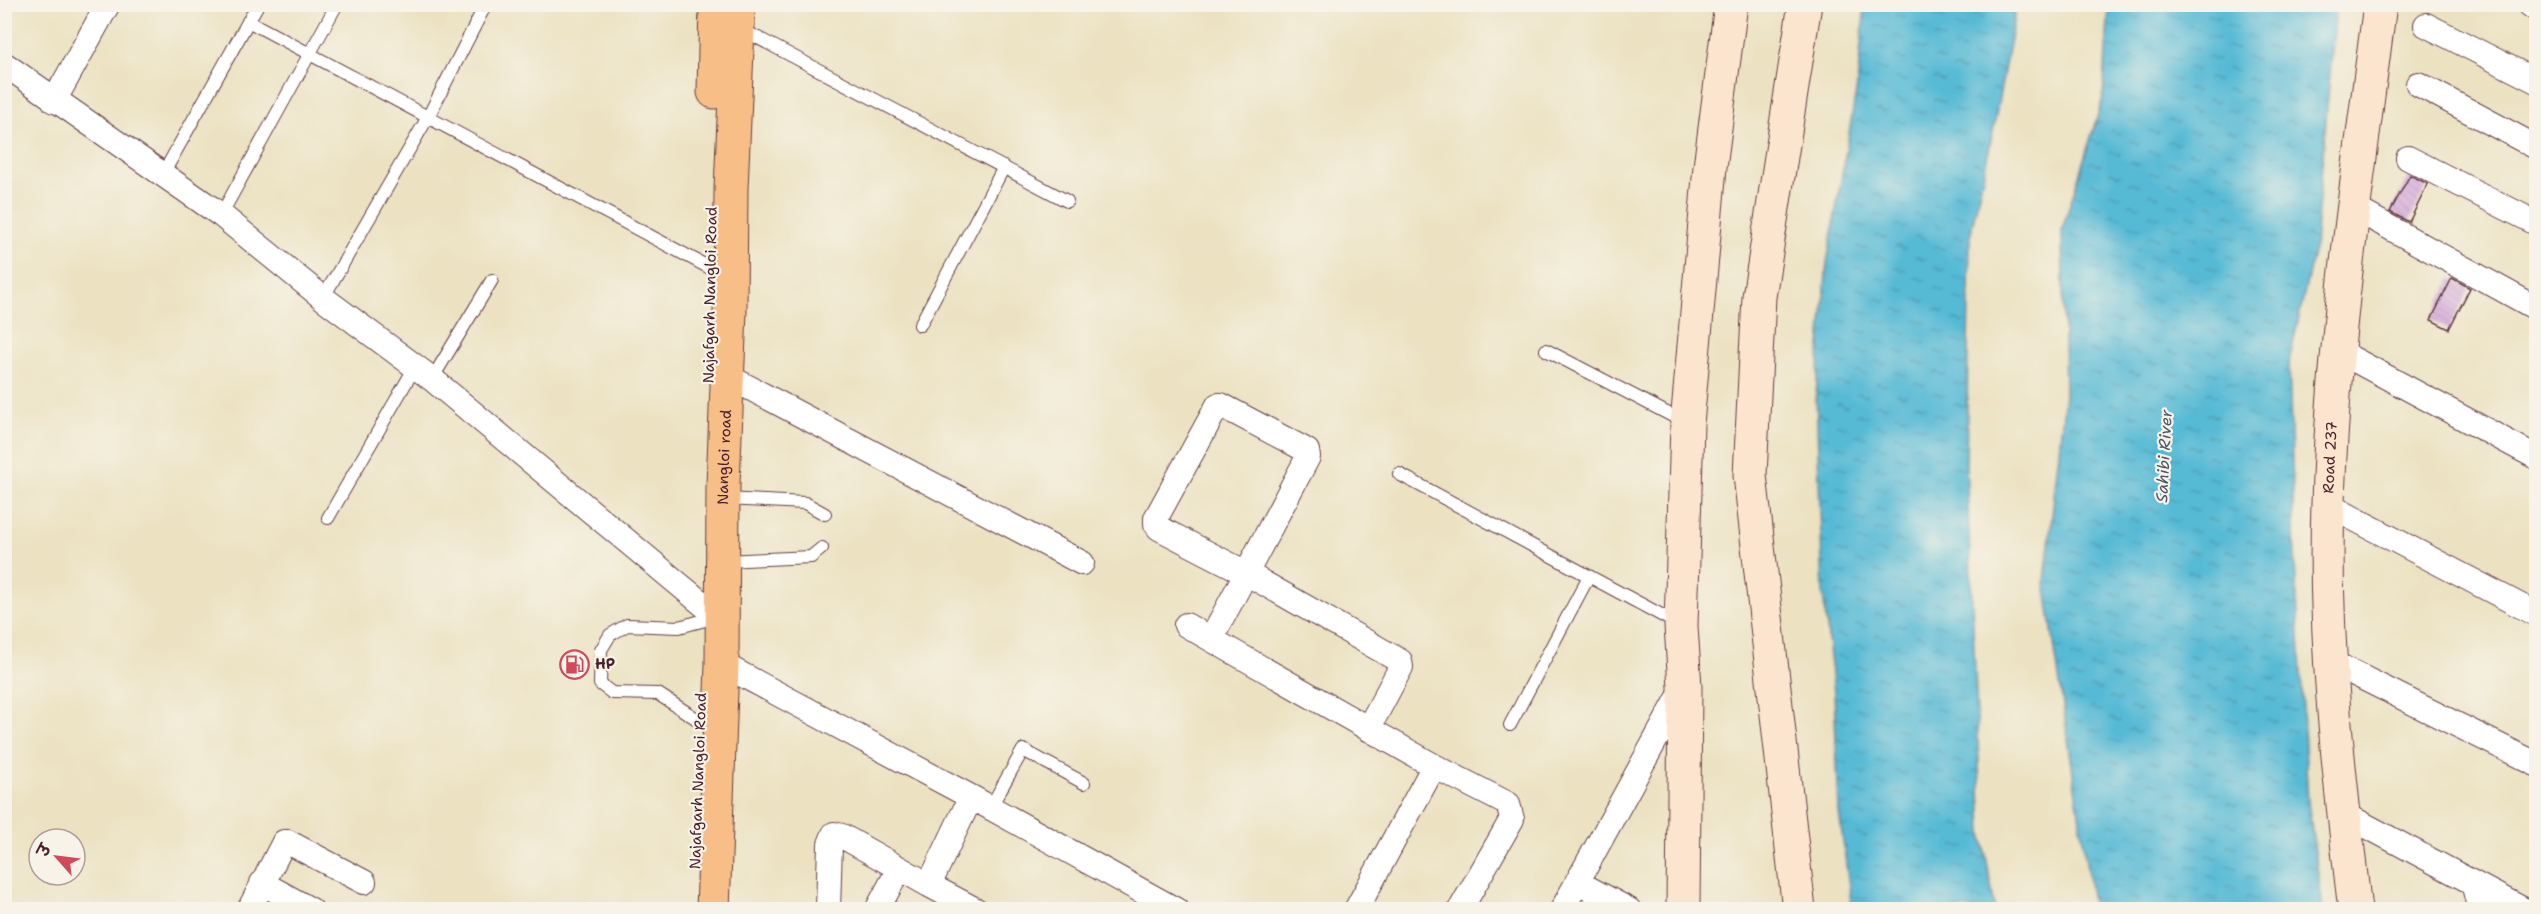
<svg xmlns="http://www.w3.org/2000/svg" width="2541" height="914" font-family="'Shantell Sans','Playpen Sans Deva',sans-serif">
<defs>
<pattern id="water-ripples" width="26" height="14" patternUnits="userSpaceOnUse" patternTransform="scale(1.5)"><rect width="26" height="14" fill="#57bad5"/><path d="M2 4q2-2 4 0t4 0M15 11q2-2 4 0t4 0" fill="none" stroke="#4a97ad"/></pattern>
<pattern id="building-back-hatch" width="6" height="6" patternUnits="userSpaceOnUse" patternTransform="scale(1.5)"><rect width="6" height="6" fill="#cd99d7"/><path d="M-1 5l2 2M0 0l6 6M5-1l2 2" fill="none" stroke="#a87caf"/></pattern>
</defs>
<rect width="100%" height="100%" fill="#f7f3e8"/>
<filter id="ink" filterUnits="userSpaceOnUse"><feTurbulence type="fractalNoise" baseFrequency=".0167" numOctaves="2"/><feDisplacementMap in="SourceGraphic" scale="12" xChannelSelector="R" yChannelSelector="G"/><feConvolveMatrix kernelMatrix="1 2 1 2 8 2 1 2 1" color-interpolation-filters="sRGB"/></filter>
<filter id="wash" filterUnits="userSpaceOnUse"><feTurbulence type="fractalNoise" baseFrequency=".008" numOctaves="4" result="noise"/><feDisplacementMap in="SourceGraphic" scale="24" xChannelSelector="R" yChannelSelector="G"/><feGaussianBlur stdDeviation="1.35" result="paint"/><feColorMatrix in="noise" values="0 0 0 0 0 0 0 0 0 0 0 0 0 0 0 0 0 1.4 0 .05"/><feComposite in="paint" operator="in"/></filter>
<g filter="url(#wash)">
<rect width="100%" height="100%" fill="#ece2c2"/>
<path fill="url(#water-ripples)" stroke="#506c80" stroke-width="1.5" d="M1865,5h151l-23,126 -23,105 -4,229 16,367 13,77h-143l-13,-98 -5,-119 -11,-99 -7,-198 11,-132 30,-177z
M2109,5h227l-21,240 -26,117 6,200 13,240 15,107h-230l-48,-327 20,-188 -3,-164 41,-132z"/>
<g id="blocks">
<path fill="url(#building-back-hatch)" d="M2410,175l18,9 -19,38 -19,-10z
M2452,278l18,10 -21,41 -18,-9z"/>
</g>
</g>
<g filter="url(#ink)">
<use href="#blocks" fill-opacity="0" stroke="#623c42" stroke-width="1.5"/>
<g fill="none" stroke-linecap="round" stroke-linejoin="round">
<defs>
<path id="lane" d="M248,21l462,247
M741,29l326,172
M163,174l95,-170
M221,215l116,-211
M323,298l105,-181 58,-113
M920,325l84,-158
M1546,350l140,73
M432,379l60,-99
M1399,474l279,150
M724,499l81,4 20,11
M328,518l87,-151
M725,561l86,-4 11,-9
M700,721l-42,-27 -46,-1 -12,-9 1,-34 9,-15 17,-10 52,2 26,-7
M1510,725l79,-149
M990,808l33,-58 61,33"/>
<path id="street" d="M2529,4l7,5
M2426,25l110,56
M4,64l217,151 102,83 109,81 273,227 17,1
M2418,84l118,63
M54,101l54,-97
M2408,158l128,65
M2354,208l182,100
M2338,351l198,106
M727,376l355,187
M2328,505l208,109
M1186,625l248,141 74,38 4,15 -52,91
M1211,639c32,-60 64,-121 97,-182l-1,-6 -5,-3 -81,-43h-3l-62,113v6l3,4 87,45 154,88 1,6 -33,62
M2331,662l205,102
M722,664l249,133 -42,88
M971,797l205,113
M2344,814l180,96
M1577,882l52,28
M262,883l49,27
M2473,883l7,27
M249,910l35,-68h4l76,40
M828,910l2,-66 4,-10 8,2 87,49 47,25
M877,910l22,-41
M1356,910l78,-144
M1562,910l122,-222"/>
<g id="secondary">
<path d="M1683,910l2,-223 -4,-61 6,-202 23,-257 21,-163"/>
<path d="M1799,910l-49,-435 9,-178 46,-293"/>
<path id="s1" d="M2355,910c-16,-134 -32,-271 -27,-406 5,-167 31,-334 52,-500"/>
</g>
<g id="primary">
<path d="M714,92l2,-88"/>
<path id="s2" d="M713,910l9,-246 1,-179 7,-174 1,-122 8,-185"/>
</g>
</defs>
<use href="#lane" stroke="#623c42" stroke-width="14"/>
<use href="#street" stroke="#623c42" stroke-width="26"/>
<use href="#secondary" stroke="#623c42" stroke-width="35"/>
<use href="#primary" stroke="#623c42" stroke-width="35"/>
<use href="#lane" stroke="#fff" stroke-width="12"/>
<use href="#street" stroke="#fff" stroke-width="24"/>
<use href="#secondary" stroke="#fce5cf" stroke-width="33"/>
<use href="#primary" stroke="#f7be88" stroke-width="33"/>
</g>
</g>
<defs>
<symbol id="fuel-ring" viewBox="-11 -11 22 22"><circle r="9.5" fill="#f7f3e8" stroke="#d1495b" stroke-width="1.5"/><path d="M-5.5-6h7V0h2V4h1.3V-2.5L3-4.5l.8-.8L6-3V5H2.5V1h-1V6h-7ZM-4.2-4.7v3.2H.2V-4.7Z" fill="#d1495b"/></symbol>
</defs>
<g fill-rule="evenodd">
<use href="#fuel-ring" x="558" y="648" width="33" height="33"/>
</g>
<g text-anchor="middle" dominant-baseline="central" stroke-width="4.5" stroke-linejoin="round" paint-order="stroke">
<g font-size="15" fill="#4a1f2b" stroke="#f7f3e8">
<text transform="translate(710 295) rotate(-89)">Najafgarh Nangloi Road</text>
<text stroke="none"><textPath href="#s1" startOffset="454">Road 237</textPath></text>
<text stroke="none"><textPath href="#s2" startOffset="453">Nangloi road</textPath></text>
<text transform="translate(698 781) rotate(-88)">Najafgarh Nangloi Road</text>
</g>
<g font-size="15" font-weight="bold" fill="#4a1f2b" stroke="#f7f3e8" text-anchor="start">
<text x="595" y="664">HP</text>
</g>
<g font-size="16" font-style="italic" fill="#4f5566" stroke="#f7f3e8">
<text transform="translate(2164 456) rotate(-87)">Sahibi River</text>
</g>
</g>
<rect width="2541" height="914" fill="none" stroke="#f7f3e8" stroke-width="24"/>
<g transform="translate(57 857) rotate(298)"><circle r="28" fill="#f7f3e8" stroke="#b29e9c" stroke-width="1.5"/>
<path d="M0-4.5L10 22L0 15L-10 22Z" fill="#d1495b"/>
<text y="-9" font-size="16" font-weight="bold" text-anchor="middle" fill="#4a1f2b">उ</text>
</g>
</svg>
